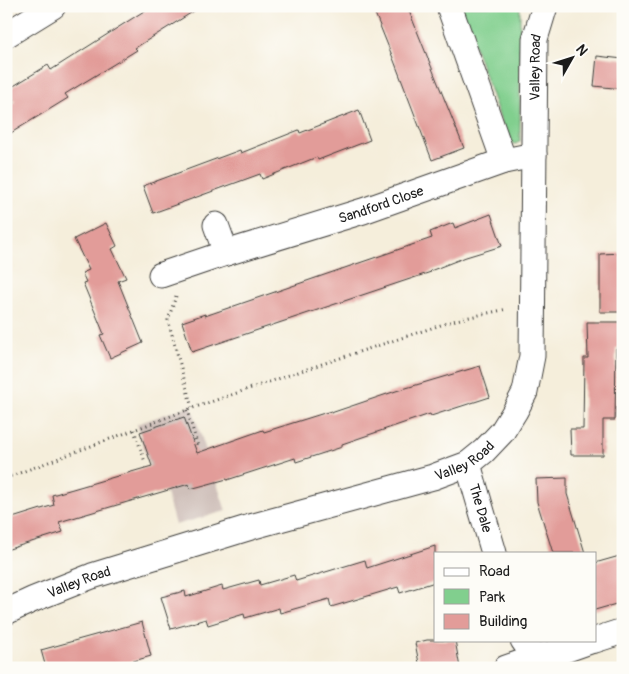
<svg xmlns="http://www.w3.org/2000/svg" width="629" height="674" font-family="Pangolin,sans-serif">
<rect width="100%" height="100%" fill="#fdfcf7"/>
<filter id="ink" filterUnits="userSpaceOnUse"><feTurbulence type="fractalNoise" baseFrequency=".02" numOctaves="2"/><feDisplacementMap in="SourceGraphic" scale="10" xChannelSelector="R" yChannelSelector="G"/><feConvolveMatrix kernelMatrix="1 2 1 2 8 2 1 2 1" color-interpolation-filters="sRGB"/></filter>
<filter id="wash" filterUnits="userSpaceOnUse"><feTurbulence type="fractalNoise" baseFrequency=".0096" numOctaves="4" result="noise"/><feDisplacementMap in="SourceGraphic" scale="20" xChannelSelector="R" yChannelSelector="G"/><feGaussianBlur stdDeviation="1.12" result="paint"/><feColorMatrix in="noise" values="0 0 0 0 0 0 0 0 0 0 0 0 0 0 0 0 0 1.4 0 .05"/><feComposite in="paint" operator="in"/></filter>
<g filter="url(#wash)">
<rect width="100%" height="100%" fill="#f5eedb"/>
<path fill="#cfc0ba" d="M191,405l35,106 -51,14 -13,-47 -9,1 -16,-55z"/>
<path fill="#81cf8e" stroke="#4e7655" d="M460,6h60v135l-4,3 -7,-1z"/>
<g id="blocks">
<path fill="#e29c99" d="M152,6h50l-67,42 2,2 -72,44 3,4 -62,38v-29l9,-5 -8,-12 41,-25 3,5z
M372,6h35l57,142 -32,12 -39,-102z
M597,56l26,3v30l-29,-3z
M359,110l11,30 -52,20 -1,-3 -55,22 -2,-5 -107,39 -10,-27 97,-36 1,3 58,-23 1,3z
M491,214l11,32 -36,11 -36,14 1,1 -239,80 -10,-30 23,-8v2l227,-78 -2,-6 23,-9 2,5z
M106,223l11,23 -5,3 14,29 -8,3 25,62 -33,15 -10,-23 4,-1 -21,-51 3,-1 -4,-9 7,-3 -15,-31z
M623,253v59h-23v-58z
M587,322h33v26h-4l-1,72h-12v35h-32l-1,-26h13l1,-71h4z
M480,366l10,31 -59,19 -1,-2 -88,30v3l-46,15 -1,-4 -68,22v-1l-37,10 -1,-5 -130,38 4,10 -57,18v-30l48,-15 -2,-10 100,-29 -12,-34 44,-15 13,36 66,-23 1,2 67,-21v2l65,-22z
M567,478v16l18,59h-32l-16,-51 -1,-23z
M435,546v36l-35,11 -2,-6 -67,20 -2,-8 -49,14 -1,-5 -34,10 -1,-4 -36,11 -2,-6 -35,10 -10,-32 24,-6 1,6 36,-11 1,4 36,-10 1,5 34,-10 2,6 69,-21 2,8z
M623,555v47l-28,8v-47z
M142,622l9,34 -41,12h-64l-5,-18z
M427,640h28l5,28h-40l-5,-25z"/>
</g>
</g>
<g filter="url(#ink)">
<use href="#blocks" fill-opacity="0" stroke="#3d3c39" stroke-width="1"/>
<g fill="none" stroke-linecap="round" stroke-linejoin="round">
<defs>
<g id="street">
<path d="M449,6l55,155"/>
<path d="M6,35l47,-29"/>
<path d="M216,225l10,28"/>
<path id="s1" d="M161,275l65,-22 137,-42 141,-50 30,-6"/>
<path id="s2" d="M468,464l26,89"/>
<path id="s3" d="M6,612l28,-13 58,-23 162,-50 179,-49 35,-13 16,-13 18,-19 13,-21 10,-19 7,-36 3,-317 10,-33"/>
<path d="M523,640l11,16 25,-4 34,-12"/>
<path d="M595,640l28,-9"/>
<path d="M506,668l20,-7 8,-5"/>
</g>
</defs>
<use href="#street" stroke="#3d3c39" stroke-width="27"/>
<path stroke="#3d3c39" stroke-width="3" stroke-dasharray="1 4" stroke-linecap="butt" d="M176,296l-8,24 24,88
M187,410l11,37
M134,430l11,32
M6,478l181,-68 123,-42 146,-48 51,-11"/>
<use href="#street" stroke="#fff" stroke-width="25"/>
</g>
</g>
<g text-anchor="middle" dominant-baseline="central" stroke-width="4" stroke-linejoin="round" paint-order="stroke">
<g font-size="14" fill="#1c1c1c" stroke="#fdfcf7">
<text stroke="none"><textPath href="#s3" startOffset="904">Valley Road</textPath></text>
<text stroke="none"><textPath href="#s1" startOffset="231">Sandford Close</textPath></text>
<text stroke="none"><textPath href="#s3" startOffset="484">Valley Road</textPath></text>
<text stroke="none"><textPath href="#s2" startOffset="46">The Dale</textPath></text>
<text stroke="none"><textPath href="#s3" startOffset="79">Valley Road</textPath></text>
</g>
</g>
<rect width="629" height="674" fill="none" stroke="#fdfcf7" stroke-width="25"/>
<rect x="434" y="552" width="162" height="90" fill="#fdfcf7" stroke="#a3a29f"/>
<rect x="444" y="568" width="25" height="8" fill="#ffffff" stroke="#a3a29f"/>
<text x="479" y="576" font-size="15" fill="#1c1c1c">Road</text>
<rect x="444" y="589" width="25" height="15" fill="#81cf8e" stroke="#a3a29f"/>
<text x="479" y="602" font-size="15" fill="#1c1c1c">Park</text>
<rect x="444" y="614" width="25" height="15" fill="#e29c99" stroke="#a3a29f"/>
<text x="479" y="626" font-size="15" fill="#1c1c1c">Building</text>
<g transform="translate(572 58) rotate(51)" stroke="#fdfcf7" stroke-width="4" paint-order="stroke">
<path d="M0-4L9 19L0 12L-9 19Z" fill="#1c1c1c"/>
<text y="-8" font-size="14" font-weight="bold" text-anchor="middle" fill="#1c1c1c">N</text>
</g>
</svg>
